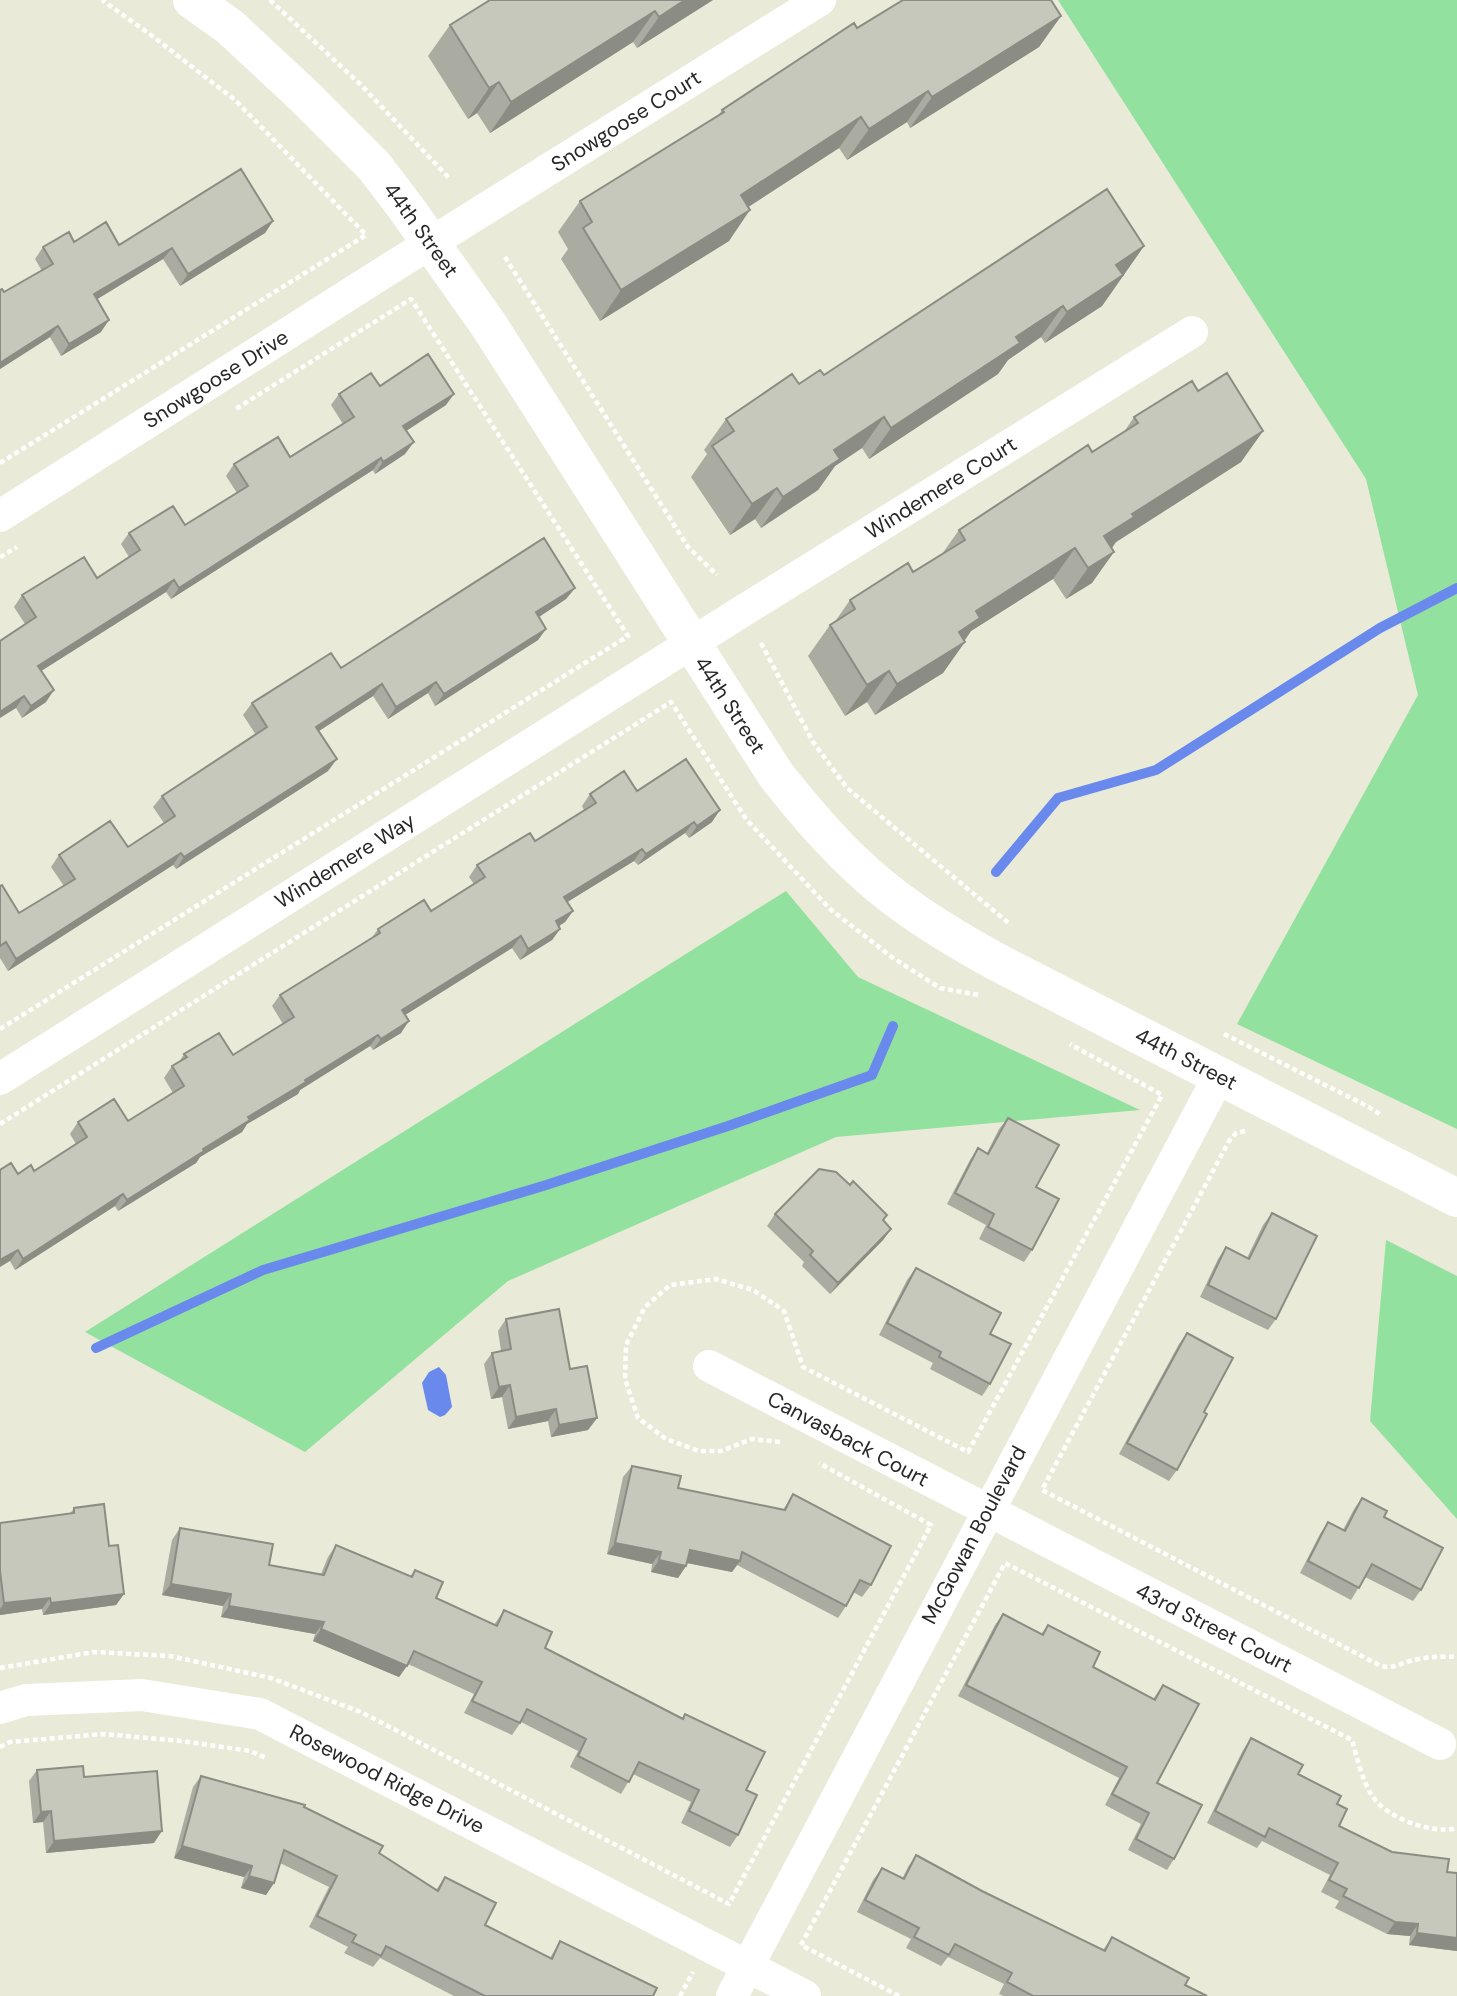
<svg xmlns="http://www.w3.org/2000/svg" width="1457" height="1996" font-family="'DM Sans',sans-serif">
<rect width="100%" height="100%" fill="#e9ead7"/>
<path fill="#93e19e" d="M1058,0h399v1129l-220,-105 181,-329 -52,-216z
M786,891l72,86 282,133 -304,27 -328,144 -203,171 -220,-120z
M1386,1240l71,36v243l-87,-98z"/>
<path fill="#6989ed" d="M439,1367l7,8 6,32 -7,8 -5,2 -12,-7 -6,-27 7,-11z"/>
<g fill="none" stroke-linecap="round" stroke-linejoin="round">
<path stroke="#6989ed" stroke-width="10" d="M996,872l62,-74 98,-28 224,-142 77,-40
M96,1348l167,-78 280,-84 185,-60 144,-51 21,-49"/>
<path stroke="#fff" stroke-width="4.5" stroke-dasharray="5 3.5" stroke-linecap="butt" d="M270,0l91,85 89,94
M505,257l183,290 29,28
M0,463l366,-228 -131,-135 -84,-65 -49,-35
M0,557l17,-10
M761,643l52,99 34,46 164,137
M0,1029l628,-393 -217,-337 -177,111
M1224,1034l145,73 12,8
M0,1124l671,-422 75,117 84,90 63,49 47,30 39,7
M1245,1131l-9,2 -7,8 -187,349 339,176c12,3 18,-2 29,-5 15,-4 31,-5 47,-4
M780,1442l-28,-3 -31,12h-22l-33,-12 -28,-21 -13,-39 1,-34 19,-38 25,-22 46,-6 37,11 31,21 19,56 165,85 194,-357 -92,-51
M0,1668l94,-16 76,4 101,22 90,34 368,192 202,-379 -112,-62
M0,1747l10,-5 93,-8 79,7 68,10 16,7
M680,1996l13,-24
M899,1996l-98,-51 204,-382 347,177c5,17 10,41 21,57 14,21 60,38 84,31"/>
<path stroke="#fff" stroke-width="32" d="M0,516l389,-247 431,-269
M0,1079l741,-467 451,-280
M709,1366l731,378
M0,1708l26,-8 116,-5 118,19 545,282
M732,1996l487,-920"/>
<path stroke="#fff" stroke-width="38" d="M192,0l38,27 74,69 70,70 32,42 84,119 286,448c32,40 65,79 104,111 35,29 74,52 113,74l464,238"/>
</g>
<path fill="#aaaca1" d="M490,0h223l-76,48 -4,-6 -143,91 -13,-20 -9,6 -40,-63 22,-31z
M1061,16l-22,31 -129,81 -3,-6 -60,38 -8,-12 -91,59 -19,34 -129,80 -39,-62 7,-10 -10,-17 22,-31 138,-85 4,-6 135,-82z
M273,221l-8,12 -85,53 -17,-27 -66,40 4,33 -40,24 -11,-19 -50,32v-79l4,2 38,-21 -7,-12 8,-12 31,-5 45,3z
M1144,246l-42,60 -57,37 -4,-6 -33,23 -10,14 -129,85 -7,-11 -27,18 -17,24 -57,38 -6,-9 -25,16 -39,-58 16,-23 -3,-4 22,-31 73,-35 25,-9z
M380,386l66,19 -40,26 -1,23 -30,20 -2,-4 -202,129 -5,-7 -125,79 5,31 -24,16 -6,-10 9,-84 -11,-17 8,-12 75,-17 32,-21 -8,-13 8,-11 56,-8 52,-32 -11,-17 8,-12 56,-7 53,-33 -12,-19 8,-11z
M1198,391l65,40 -22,31 -125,80 -5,6 -19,35 -26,16 -13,-20 -82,52 -28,42 -68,42 -8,-13 -22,14 -37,-60 22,-31 4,-2 16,-23 63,-28 29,-18 17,-24 133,-78 32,-20 10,-15z
M575,588l-9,11 -27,18 7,12 -8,11 -103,66 -7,-13 -40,26 -15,-23 -54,35 9,40 -152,98 -3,-4 -165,106 -8,-13v-72l19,27 45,-27 -13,-19 8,-12 69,-8 36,-24 -11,-16 9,-11 94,-61 -13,-20 9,-12 89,-35z
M637,791l75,31 -23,16 -4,-5 -47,32 -4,-4 -67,41 6,9 -8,11 -6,4 1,3 -8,11 -32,20 -8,-12 -107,67 -4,18 -28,17 -3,-4 -70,44 -2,4 -51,30 -5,8 -42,25 -4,6 -78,48 -3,-5 -100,64 -5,-9 8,-87 16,-3 42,-27 -6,-10 8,-12 50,-1 45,-28 -9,-15 8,-12 7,-4 5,-8 49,1 50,-31 -11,-18 8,-11 91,-56 7,-10 53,-18 43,-27 -5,-7 8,-12 58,-24 49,-31 -2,-4 8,-12z
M1008,1118l28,69 -4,63 -8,12 -45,-23 7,-14 -39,-21 23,-44 8,-12 9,5 12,-24z
M1272,1213l4,106 -8,11 -68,-33 18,-38 8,-12 21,11 16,-33z
M775,1214l108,7 8,8 -8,11 -53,54 -28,-28 2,-4 -37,-36z
M916,1268l74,66v50l-8,12 -52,-27 3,-6 -54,-28 28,-55z
M506,1319l64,50 27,49 -9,12 -37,7 -3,-16 -40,8 -6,-32 -11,2 -7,-35 8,-11 9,-2 -3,-20z
M1187,1333l17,79 -27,58 -8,11 -50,-27 60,-110z
M632,1466l46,22 105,22 10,-16 78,91 -9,12 -9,-5 -7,14 -8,12 -101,-53 -5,7 -45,-9 -1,3 -8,12 -27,-6 1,-8 -45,-10 16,-77z
M1362,1498l22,19 37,73 -8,11 -48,-24 -14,23 -51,-27 20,-39 8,-12 15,8 11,-21z
M74,1508l35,38 15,48 -8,11 -73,10 -1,-6 -42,6v-92l70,-9z
M180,1528l89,37 52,9 7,-17 8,-12 74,32 5,-7 21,28 58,27 10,-15 41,38 137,70 3,-4 61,76 -8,45 -8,12 -49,-24 10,-21 -58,-28 -12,20 -51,-27 8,-16 -57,-29 -9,13 -48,-22 10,-19 -66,-30 -9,13 -86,-36 2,-7 -94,-17 2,-11 -61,-11 10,-55z
M1003,1614l38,20 7,-9 45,42 60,32 10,-14 -6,98 17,76 -7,11 -39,-20 13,-26 -36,-19 14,-27 -161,-82 37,-71z
M1251,1738l86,66 2,22 53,26 55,20 10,79 -48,-6 1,-9 -23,-2 -52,-26 4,-7 -18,-9 9,-17 -68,-34 -5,7 -50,-25 36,-73z
M37,1770l47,7 70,66 -108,10 -3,-31 -10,1 -4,-42z
M201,1776l103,31 132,83 9,-13 40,48 65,33 10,-17 93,55h-199l-74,-38 -7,9 -29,-14 4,-6 -39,-20 20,-40 -49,-24 -6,20 -8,12 -25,-7 3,-11 -70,-19 19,-71z
M916,1855l66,36 121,59 9,-13 73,48 22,11h-204l-4,-2 5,-10 -56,-27 -7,9 -35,-18 5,-9 -54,-27 16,-32 9,-12 20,11 6,-12z"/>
<path fill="#8b8c83" d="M685,0h28l-76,48 22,-31z
M655,11l-22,31 -143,91 21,-31z
M1061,16l-22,31 -129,81 22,-31z
M499,82l-22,31 -9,6 21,-31z
M928,91l-21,31 -60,38 22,-31z
M861,117l-22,31 -120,78 22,-31z
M750,210l-21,31 -129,80 21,-31z
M273,221l-8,12 -85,53 8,-12z
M1144,246l-42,60 -57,37 22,-31 49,-47z
M172,248l-9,11 -77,47 8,-12z
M1063,306l-22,31 -33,23 -10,14 -129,85 22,-31 125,-91z
M109,320l-8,12 -40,24 8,-12z
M58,326l-8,11 -50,32v-6z
M454,394l-8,11 -51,33 8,-12z
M884,417l-22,31 -27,18 -17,24 -57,38 22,-31 51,-47z
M1263,431l-22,31 -125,80 -4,6 -26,17 18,-29 28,-22z
M414,442l-9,12 -30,20 8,-12z
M381,458l-8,12 -202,129 8,-11z
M777,488l-22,31 -25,16 22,-31z
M1075,548l-22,31 -82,52 -9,13 3,-2 -22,31 -68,42 22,-31 79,-73z
M1114,552l-22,31 -26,16 22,-31z
M174,580l-8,12 -136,86 8,-12z
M575,588l-9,11 -38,25 8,-12z
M546,629l-8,11 -103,66 9,-12z
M889,671l-22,31 -22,14 22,-31z
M436,682l-8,11 -40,26 8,-12z
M382,684l-9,12 -65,42 8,-11z
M54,690l-8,12 -24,16 9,-12z
M24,696l-8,12 -16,10v-6z
M337,759l-9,12 -152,98 8,-12z
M720,810l-8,12 -23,16 8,-12z
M694,822l-9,11 -47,32 8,-11z
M642,849l-8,12 -78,48 8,-12z
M181,853l-8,12 -165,106 8,-12z
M573,911l-8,11 -17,11 8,-12z
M560,929l-8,11 -32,20 8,-11z
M521,936l-9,12 -118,74 8,-12z
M409,1021l-8,12 -28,17 8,-11z
M378,1035l-8,11 -70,44 -2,4 -51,30 -5,8 -42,25 -4,6 -78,48 9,-11 121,-83 57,-37z
M123,1194l-8,12 -100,64 8,-11z
M891,1229l-8,11 -53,54 8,-11z
M18,1250l-8,11 -10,6v-7z
M510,1385l-8,12 -11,2 8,-12z
M556,1409l-8,12 -40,8 8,-12z
M597,1418l-9,12 -37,7 8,-12z
M615,1543l46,9 -9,12 -45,-10z
M690,1550l50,11 -8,11 -50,-10z
M659,1560l27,6 -8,12 -27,-6z
M171,1584l60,10 -8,12 -61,-11z
M124,1594l-8,11 -73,10 8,-12z
M50,1598l-8,11 -42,6v-6l4,-6z
M229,1606l95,16 -9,12 -94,-17z
M321,1629l86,37 -8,11 -86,-36z
M51,1811l-8,11 -10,1 8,-11z
M162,1831l-8,12 -108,10 8,-12z
M182,1846l70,20 -8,11 -70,-19z
M249,1876l25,7 -8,12 -25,-7z
M1395,1922l23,2 -8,12 -23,-2z
M1417,1933l40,5v13l-48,-6z"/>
<path fill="#c6c8bb" stroke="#8b8c83" stroke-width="2" d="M490,0h195l-26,17 -4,-6 -144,91 -12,-20 -10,6 -39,-63z
M903,0h148l10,16 -129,81 -4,-6 -59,38 -8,-12 -120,78 9,15 -129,80 -38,-62 9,-6 -12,-21 144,-89 -2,-2 132,-87 3,5z
M241,169l32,52 -85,53 -16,-26 -78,46 15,26 -40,24 -11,-18 -58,37v-73l2,-1 2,3 49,-28 -10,-17 26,-15 5,10 32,-20 13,23z
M1107,189l37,57 -28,19 7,10 -56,37 -4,-6 -47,31 4,6 -129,85 -7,-11 -50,33 6,9 -57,38 -6,-9 -25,16 -40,-58 22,-15 -8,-12 66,-45 7,10 21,-14 4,5z
M428,354l26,40 -51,32 11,16 -31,20 -2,-4 -202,130 -5,-8 -136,86 16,24 -23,16 -7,-10 -24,16v-71l36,-24 -14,-22 62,-38 13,21 43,-28 -11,-17 44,-27 12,19 63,-39 -14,-22 44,-27 12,20 64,-40 -15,-23 32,-21 9,13z
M1227,373l36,58 -131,83 2,3 -30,19 10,16 -26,16 -13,-20 -99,63 4,7 -21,14 6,10 -68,42 -8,-13 -22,14 -37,-60 25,-16 -5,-9 58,-37 5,9 52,-32 -6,-10 129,-85 4,7 46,-29 -4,-6 58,-36 6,10z
M544,538l31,50 -39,24 10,17 -102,65 -8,-12 -40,25 -14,-23 -66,43 21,32 -153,98 -3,-4 -165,106 -10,-17 -6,4v-60l2,-1 17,28 56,-34 -16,-24 51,-34 18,26 47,-31 -13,-20 105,-69 -15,-24 79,-50 10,15z
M686,759l34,51 -23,16 -3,-4 -48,32 -4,-5 -78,48 9,14 -17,10 4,8 -32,20 -7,-13 -119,74 7,11 -28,18 -3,-4 -73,45 1,2 -58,35 2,3 -47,29 1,2 -77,49 -4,-6 -100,65 -5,-9 -18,10v-90l11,-7 7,11 13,-9 3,6 53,-34 -9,-15 36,-23 14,22 56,-35 -12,-20 15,-9 -3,-3 35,-21 14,22 61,-38 -14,-22 100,-62 -2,-4 46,-29 7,11 54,-34 -8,-12 53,-32 5,8 61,-38 -6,-9 34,-23 13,20z
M1008,1118l51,27 -23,42 23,12 -27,51 -44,-23 6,-13 -39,-21 23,-45 10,6z
M819,1169l17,3 14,13 3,-4 34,34 -4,5 8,9 -53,54 -28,-28 3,-4 -38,-37z
M1272,1213l45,23 -41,83 -68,-34 18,-38 23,12z
M916,1268l85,45 -11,21 21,10 -21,40 -51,-27 2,-5 -54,-29z
M559,1309l11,60 17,-3 10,52 -38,7 -3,-16 -40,8 -6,-32 -11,2 -7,-34 19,-4 -5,-30z
M1187,1333l46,25 -29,54 3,2 -30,56 -50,-27z
M632,1466l49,10 -3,12 107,22 8,-16 98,52 -20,39 -11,-5 -14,26 -104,-54 -2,9 -50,-11 -4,16 -27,-6 2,-8 -46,-9z
M1362,1498l25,13 -3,6 59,31 -22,42 -49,-26 -13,24 -51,-27 20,-39 17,9z
M104,1504l5,42 9,-1 6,49 -73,9 -1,-5 -46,5 -4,-32v-48l74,-10v-5z
M180,1528l93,16 -4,21 55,10 12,-30 76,32 3,-7 28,12 -7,16 61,28 7,-16 48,22 -7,16 138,71 2,-5 80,38 -19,38 11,5 -19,40 -49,-24 10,-21 -60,-28 -10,20 -51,-26 8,-17 -59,-30 -7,14 -48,-22 10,-19 -68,-31 -7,15 -86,-37 3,-7 -95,-16 2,-12 -60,-10z
M1003,1614l40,21 5,-10 52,27 -7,15 62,33 8,-15 36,19 -42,79 45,22 -28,54 -38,-20 13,-26 -37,-19 15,-27 -161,-82z
M1251,1738l52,27 -5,9 43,22 -4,8 10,5 -8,17 53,26 57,7 -2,13 10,1v65l-40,-5 1,-9 -23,-2 -52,-26 4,-7 -18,-9 9,-17 -69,-35 -4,9 -50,-26z
M83,1766l1,11 73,-6 5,60 -108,10 -3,-30 -10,1 -4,-42z
M201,1776l104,29 -1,2 79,39 -4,7 59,38 7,-14 51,26 -11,22 67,34 8,-18 97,47 -4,8h-168l-99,-50 -5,10 -29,-14 4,-7 -39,-19 20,-40 -53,-26 -10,33 -25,-7 3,-10 -70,-20z
M916,1855l66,36 123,60 7,-14 77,41 -4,7 22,11h-174l-26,-14 5,-9 -57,-29 -6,11 -35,-18 5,-9 -54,-28 17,-32 22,11z"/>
<g text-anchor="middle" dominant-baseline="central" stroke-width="7" stroke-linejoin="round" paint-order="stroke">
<g font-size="21" fill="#272727" stroke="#fff">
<text transform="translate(626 121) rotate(-32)">Snowgoose Court</text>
<text transform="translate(421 230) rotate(54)">44th Street</text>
<text transform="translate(216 379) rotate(-32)">Snowgoose Drive</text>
<text transform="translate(941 488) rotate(-32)">Windemere Court</text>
<text transform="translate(730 705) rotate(57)">44th Street</text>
<text transform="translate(345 861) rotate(-32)">Windemere Way</text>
<text transform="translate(1186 1059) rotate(27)">44th Street</text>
<text transform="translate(848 1439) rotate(28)">Canvasback Court</text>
<text transform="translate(974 1535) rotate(-62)">McGowan Boulevard</text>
<text transform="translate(1214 1628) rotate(27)">43rd Street Court</text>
<text transform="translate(387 1779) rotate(27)">Rosewood Ridge Drive</text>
</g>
</g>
</svg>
